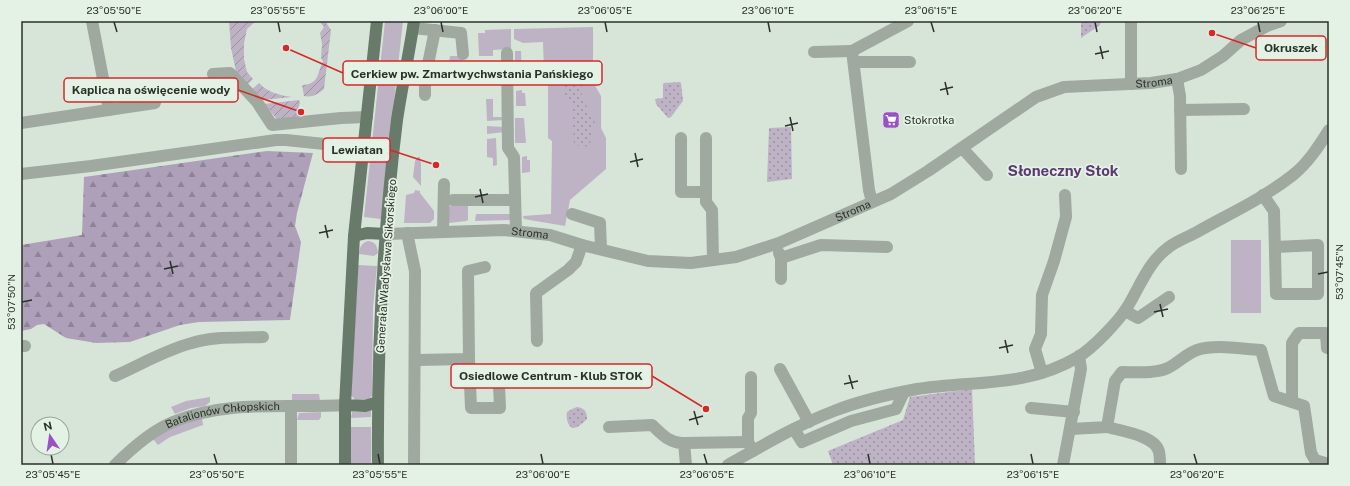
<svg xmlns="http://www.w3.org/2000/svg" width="1350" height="486" font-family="'Public Sans',sans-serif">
<defs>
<pattern id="forest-firs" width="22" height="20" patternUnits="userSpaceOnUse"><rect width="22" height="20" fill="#afa0ba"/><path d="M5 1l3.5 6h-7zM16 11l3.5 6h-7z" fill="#8f8397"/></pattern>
<pattern id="park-dots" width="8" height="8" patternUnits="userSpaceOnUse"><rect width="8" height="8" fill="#bdb3c4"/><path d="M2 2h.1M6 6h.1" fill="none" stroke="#9a929f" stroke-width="1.8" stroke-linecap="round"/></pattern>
<pattern id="garden-furrows" width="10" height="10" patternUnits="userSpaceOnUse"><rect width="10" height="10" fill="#bdb3c4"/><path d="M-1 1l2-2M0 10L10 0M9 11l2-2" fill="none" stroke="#9a929f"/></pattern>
</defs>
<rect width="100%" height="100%" fill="#d7e5d8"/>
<path fill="#bdb3c4" d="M385,21h18l-22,198 -17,-2z
M593,27v55l8,14v32l5,10v31l-36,31 -5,26 -41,-7 -1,-3 28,-2 1,-73 -4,-3v-63l-4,-3 -1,-30 -20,1 -9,-4v-10z
M511,29v20l-18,1v6h-14l-1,-23h7v-3z
M515,51h6l1,28h-7z
M450,56h9l6,10 -1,3h-16z
M522,90v3h3l1,13h-10v-15z
M486,99h7v18h8l3,3 -17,1z
M515,118h9l2,25h-11z
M487,126l17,1 1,5 -18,2z
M496,138l1,27 -4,1v-8l-6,-1v-18z
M527,156v4h3v12l-8,1v-16z
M418,157h2v4l1,1v24l-8,-9 2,-16z
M415,190l5,1v2l14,18v8l-4,4h-26l2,-28 8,-2z
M453,204h15v16l-2,1 -17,2v-16z
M476,214h37l-1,6 -37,1z
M1231,240h30v73h-30z
M368,241c8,1 9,5 10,12l-4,3 -15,-2c1,-7 2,-11 9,-13z
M358,265l19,1 -4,42 -1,88 -5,5h-11l-5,-6z
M292,394h27l1,7h-28z
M210,397v5l-5,4 -14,2 -16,6 -4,-7 15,-6z
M371,409v8l-20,1 1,-6h11z
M321,412v5l-2,3h-22l2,-7z
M202,418l1,7 -33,12 -12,8 -5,-6 18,-11z
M351,427h20v38h-20z"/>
<path fill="url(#forest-firs)" d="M267,151l46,2 -16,60 -2,13 6,16 -11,78 -91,2 -19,3 -50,17 -34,1 -30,-5 -22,-14 -7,1 -6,4 -10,2v-86l61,-10 2,-58z"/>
<path fill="url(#park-dots)" d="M1081,21h20l-1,4 -19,13z
M565,71h11l6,4v22l13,26 -6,24 -15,-2 -2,-43 -7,-2z
M680,82l1,1 2,18 -12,16 -3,1 -12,-14 -1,-5 8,-1v-14l1,-1z
M791,127l1,52 -25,3 2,-54z
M972,389l3,76h-142l-5,-14 75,-31 7,-23z
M577,407c8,1 10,5 10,12 -4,4 -9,9 -15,9 -5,-4 -6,-10 -5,-16l5,-3z"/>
<path fill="url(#garden-furrows)" d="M229,21h27l-9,8 -3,14v16l3,13 6,7 -6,6 -10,-9 -6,-28z
M319,21h6l6,9 -7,59c-6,5 -12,9 -20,7l-2,-11c18,-1 15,-12 21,-24l-2,-3 1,-14 -2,-11 4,-6z
M259,83c10,10 20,12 33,14l-30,3 -11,-10z
M299,100l1,3 -3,9 5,6 -25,1 -13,-15z"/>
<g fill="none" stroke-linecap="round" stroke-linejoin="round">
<g stroke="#9fa99f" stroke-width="12">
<path d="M92,21l17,89"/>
<path d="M1131,21v63"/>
<path d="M413,28l48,5 2,21"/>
<path d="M814,52l38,-1"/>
<path d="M507,53l1,95 6,9 2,74"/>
<path d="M854,62h56"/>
<path d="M213,74l17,-1 27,29 15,23 69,-7 26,-1"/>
<path d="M1177,79l3,17 1,73"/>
<path d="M425,95v-16l10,-49"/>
<path d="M1180,110l64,-1"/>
<path d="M21,123l134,-20"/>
<path d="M681,138v54h25v10l6,8 1,50"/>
<path d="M706,138v54"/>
<path d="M962,148l25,27"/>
<path d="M21,174l70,-8 185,-26h10l77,8"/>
<path d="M1263,195l11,16 2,83h42v-49l-43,2"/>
<path d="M453,200h62"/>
<path d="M872,202l-3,-12 -17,-139 56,-30"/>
<path d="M572,214l28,9 1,26"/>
<path d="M443,232l1,-48"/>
<path d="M407,233l8,38 -1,194"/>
<path id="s1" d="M386,234l118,-4 46,5 32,10 66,16 43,2 45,-6 43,-14 112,-49 37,-23 108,-74 28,-10 87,-4 26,-4 24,-9 22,-14 18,-16 26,-14 14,-5"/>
<path d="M779,253l2,5v21"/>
<path d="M781,258l40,-13 66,2"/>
<path d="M1125,311l13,7 31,-21"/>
<path d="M537,341l-1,-48 32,-23 8,-8 6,-17"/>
<path d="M21,346h4"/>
<path d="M469,359l2,49h29l-1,-23"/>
<path d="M416,360l53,-1 -1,-88 17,-4"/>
<path d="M780,369l29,53"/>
<path d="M1042,373l-7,-24 6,-15 1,-39 12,-34 12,-44 -1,-22"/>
<path d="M115,376c25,-11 50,-26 77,-33 22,-7 47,-5 71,-6"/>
<path d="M751,377v36l-3,5v24l5,9"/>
<path d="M1292,402v-59l7,-10h27l1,15"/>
<path d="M1031,408l43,4"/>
<path d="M609,427l43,-2c10,9 18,19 32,18l2,22"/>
<path d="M1107,427c15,4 49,9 52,25 1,4 1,9 1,13"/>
<path d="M794,429l8,13 49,-21 45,-12 8,-17"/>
<path d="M1071,429l36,-2 8,-46 7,-9c15,0 32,2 46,-4 10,-5 18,-14 29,-18 19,-6 44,-1 64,0l13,46 30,10 7,47 4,7 14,4"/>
<path d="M684,443l64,-1"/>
<path id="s2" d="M115,465c17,-17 36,-34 58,-43 55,-23 115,-13 172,-17"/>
<path d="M291,465v-59"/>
<path d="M728,465c34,-19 69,-40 106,-54 25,-10 56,-17 83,-22 57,-9 109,-1 161,-32 15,-9 41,-36 50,-51 12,-20 21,-45 41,-59 8,-6 19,-10 28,-15 32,-18 67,-34 96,-57 15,-12 26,-29 36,-45"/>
<path d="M1063,465l18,-96 -2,-13"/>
</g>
<path stroke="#687a69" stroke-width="12" d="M354,236l13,-3 19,1
M345,405l20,1 13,-4
M345,465v-60l9,-169 23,-215
M378,465c-1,-115 5,-231 19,-345 5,-33 12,-66 17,-99"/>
</g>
<path fill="none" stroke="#2b302b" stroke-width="1.5" d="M114,22l3,10M278,22l2,10M441,22l2,10M605,22l2,10M768,22l2,10M931,22l3,10M1095,22l2,10M1258,22l2,10M1100,46l3,13M1095,54l14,-3M945,82l3,13M940,90l13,-3M790,117l3,14M785,126l13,-3M635,153l3,14M630,162l13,-3M480,189l3,14M475,197l13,-3M325,225l3,13M319,233l14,-3M170,261l3,13M164,269l14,-3M1318,274l10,-2M22,302l10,-2M1160,304l3,13M1154,312l14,-3M1005,340l3,13M999,348l14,-3M849,375l4,14M844,384l14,-3M694,411l4,14M689,420l14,-4M51,454l2,10M214,454l3,10M378,454l2,10M541,454l2,10M704,454l3,10M868,454l2,10M1031,454l2,10M1194,454l3,10"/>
<defs>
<symbol id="supermarket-square" viewBox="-11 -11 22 22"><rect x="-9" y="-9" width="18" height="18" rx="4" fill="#9951c5" stroke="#e4f2e5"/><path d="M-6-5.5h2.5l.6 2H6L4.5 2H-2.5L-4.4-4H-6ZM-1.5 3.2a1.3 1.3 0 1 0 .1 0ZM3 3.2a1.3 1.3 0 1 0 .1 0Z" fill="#fff"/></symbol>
</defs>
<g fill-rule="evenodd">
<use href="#supermarket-square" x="881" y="110" width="20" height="20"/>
</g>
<g text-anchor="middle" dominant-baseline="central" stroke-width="3.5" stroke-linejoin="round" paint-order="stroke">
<g font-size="11" fill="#2b302b" stroke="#e4f2e5">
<text stroke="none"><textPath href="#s1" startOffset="816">Stroma</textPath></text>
<text stroke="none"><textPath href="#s1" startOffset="480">Stroma</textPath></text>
<text stroke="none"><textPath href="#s1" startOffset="144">Stroma</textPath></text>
<text transform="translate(386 266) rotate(-86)">Generała Władysława Sikorskiego</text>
<text stroke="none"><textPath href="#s2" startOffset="123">Batalionów Chłopskich</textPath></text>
</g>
<g font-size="11" fill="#2b302b" stroke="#e4f2e5" text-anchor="start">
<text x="904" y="120">Stokrotka</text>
</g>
<g font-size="15" font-weight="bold" fill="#5c3973" stroke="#e4f2e5">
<text x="1063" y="170">Słoneczny Stok</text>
</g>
</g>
<path fill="none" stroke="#d62828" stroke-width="1.5" d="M1212 33L1256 48M286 48L343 73M301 112L238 90M436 165L390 150M706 409L652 376"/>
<g fill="#d62828" stroke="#e4f2e5" stroke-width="1.5">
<circle cx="1212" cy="33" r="4"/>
<circle cx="286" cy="48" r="4"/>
<circle cx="301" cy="112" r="4"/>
<circle cx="436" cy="165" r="4"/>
<circle cx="706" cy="409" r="4"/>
</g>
<g fill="#e4f2e5" stroke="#d62828" stroke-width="1.5">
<rect x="1256" y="36" width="70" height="24" rx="4"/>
<rect x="343" y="61" width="259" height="24" rx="4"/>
<rect x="64" y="78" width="174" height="24" rx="4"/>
<rect x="323" y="138" width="67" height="24" rx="4"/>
<rect x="451" y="364" width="201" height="24" rx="4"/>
</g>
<g font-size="12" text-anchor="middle" font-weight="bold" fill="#2b302b">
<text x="1291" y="52">Okruszek</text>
<text x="472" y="78">Cerkiew pw. Zmartwychwstania Pańskiego</text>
<text x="151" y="94">Kaplica na oświęcenie wody</text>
<text x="357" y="154">Lewiatan</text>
<text x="551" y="380">Osiedlowe Centrum - Klub STOK</text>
</g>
<rect width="1350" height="486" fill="none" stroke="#e4f2e5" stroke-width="44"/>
<g transform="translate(50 436) rotate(347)"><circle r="19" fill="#e4f2e5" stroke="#9aa49b"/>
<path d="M0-3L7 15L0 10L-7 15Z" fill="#9951c5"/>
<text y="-6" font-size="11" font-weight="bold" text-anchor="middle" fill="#2b302b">N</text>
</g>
<rect x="22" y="22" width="1306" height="442" fill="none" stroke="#2b302b" stroke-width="1.5"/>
<g font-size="10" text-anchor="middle" fill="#2b302b">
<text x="114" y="14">23°05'50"E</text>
<text x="278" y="14">23°05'55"E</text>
<text x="441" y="14">23°06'00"E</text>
<text x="605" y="14">23°06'05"E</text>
<text x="768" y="14">23°06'10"E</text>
<text x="931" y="14">23°06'15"E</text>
<text x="1095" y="14">23°06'20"E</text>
<text x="1258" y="14">23°06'25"E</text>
<text transform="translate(1339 272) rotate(-90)" y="4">53°07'45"N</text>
<text transform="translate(11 302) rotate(-90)" y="4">53°07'50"N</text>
<text x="53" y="478">23°05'45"E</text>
<text x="217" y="478">23°05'50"E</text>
<text x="380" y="478">23°05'55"E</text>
<text x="543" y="478">23°06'00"E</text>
<text x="707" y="478">23°06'05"E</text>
<text x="870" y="478">23°06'10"E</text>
<text x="1033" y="478">23°06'15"E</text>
<text x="1197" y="478">23°06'20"E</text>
</g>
</svg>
